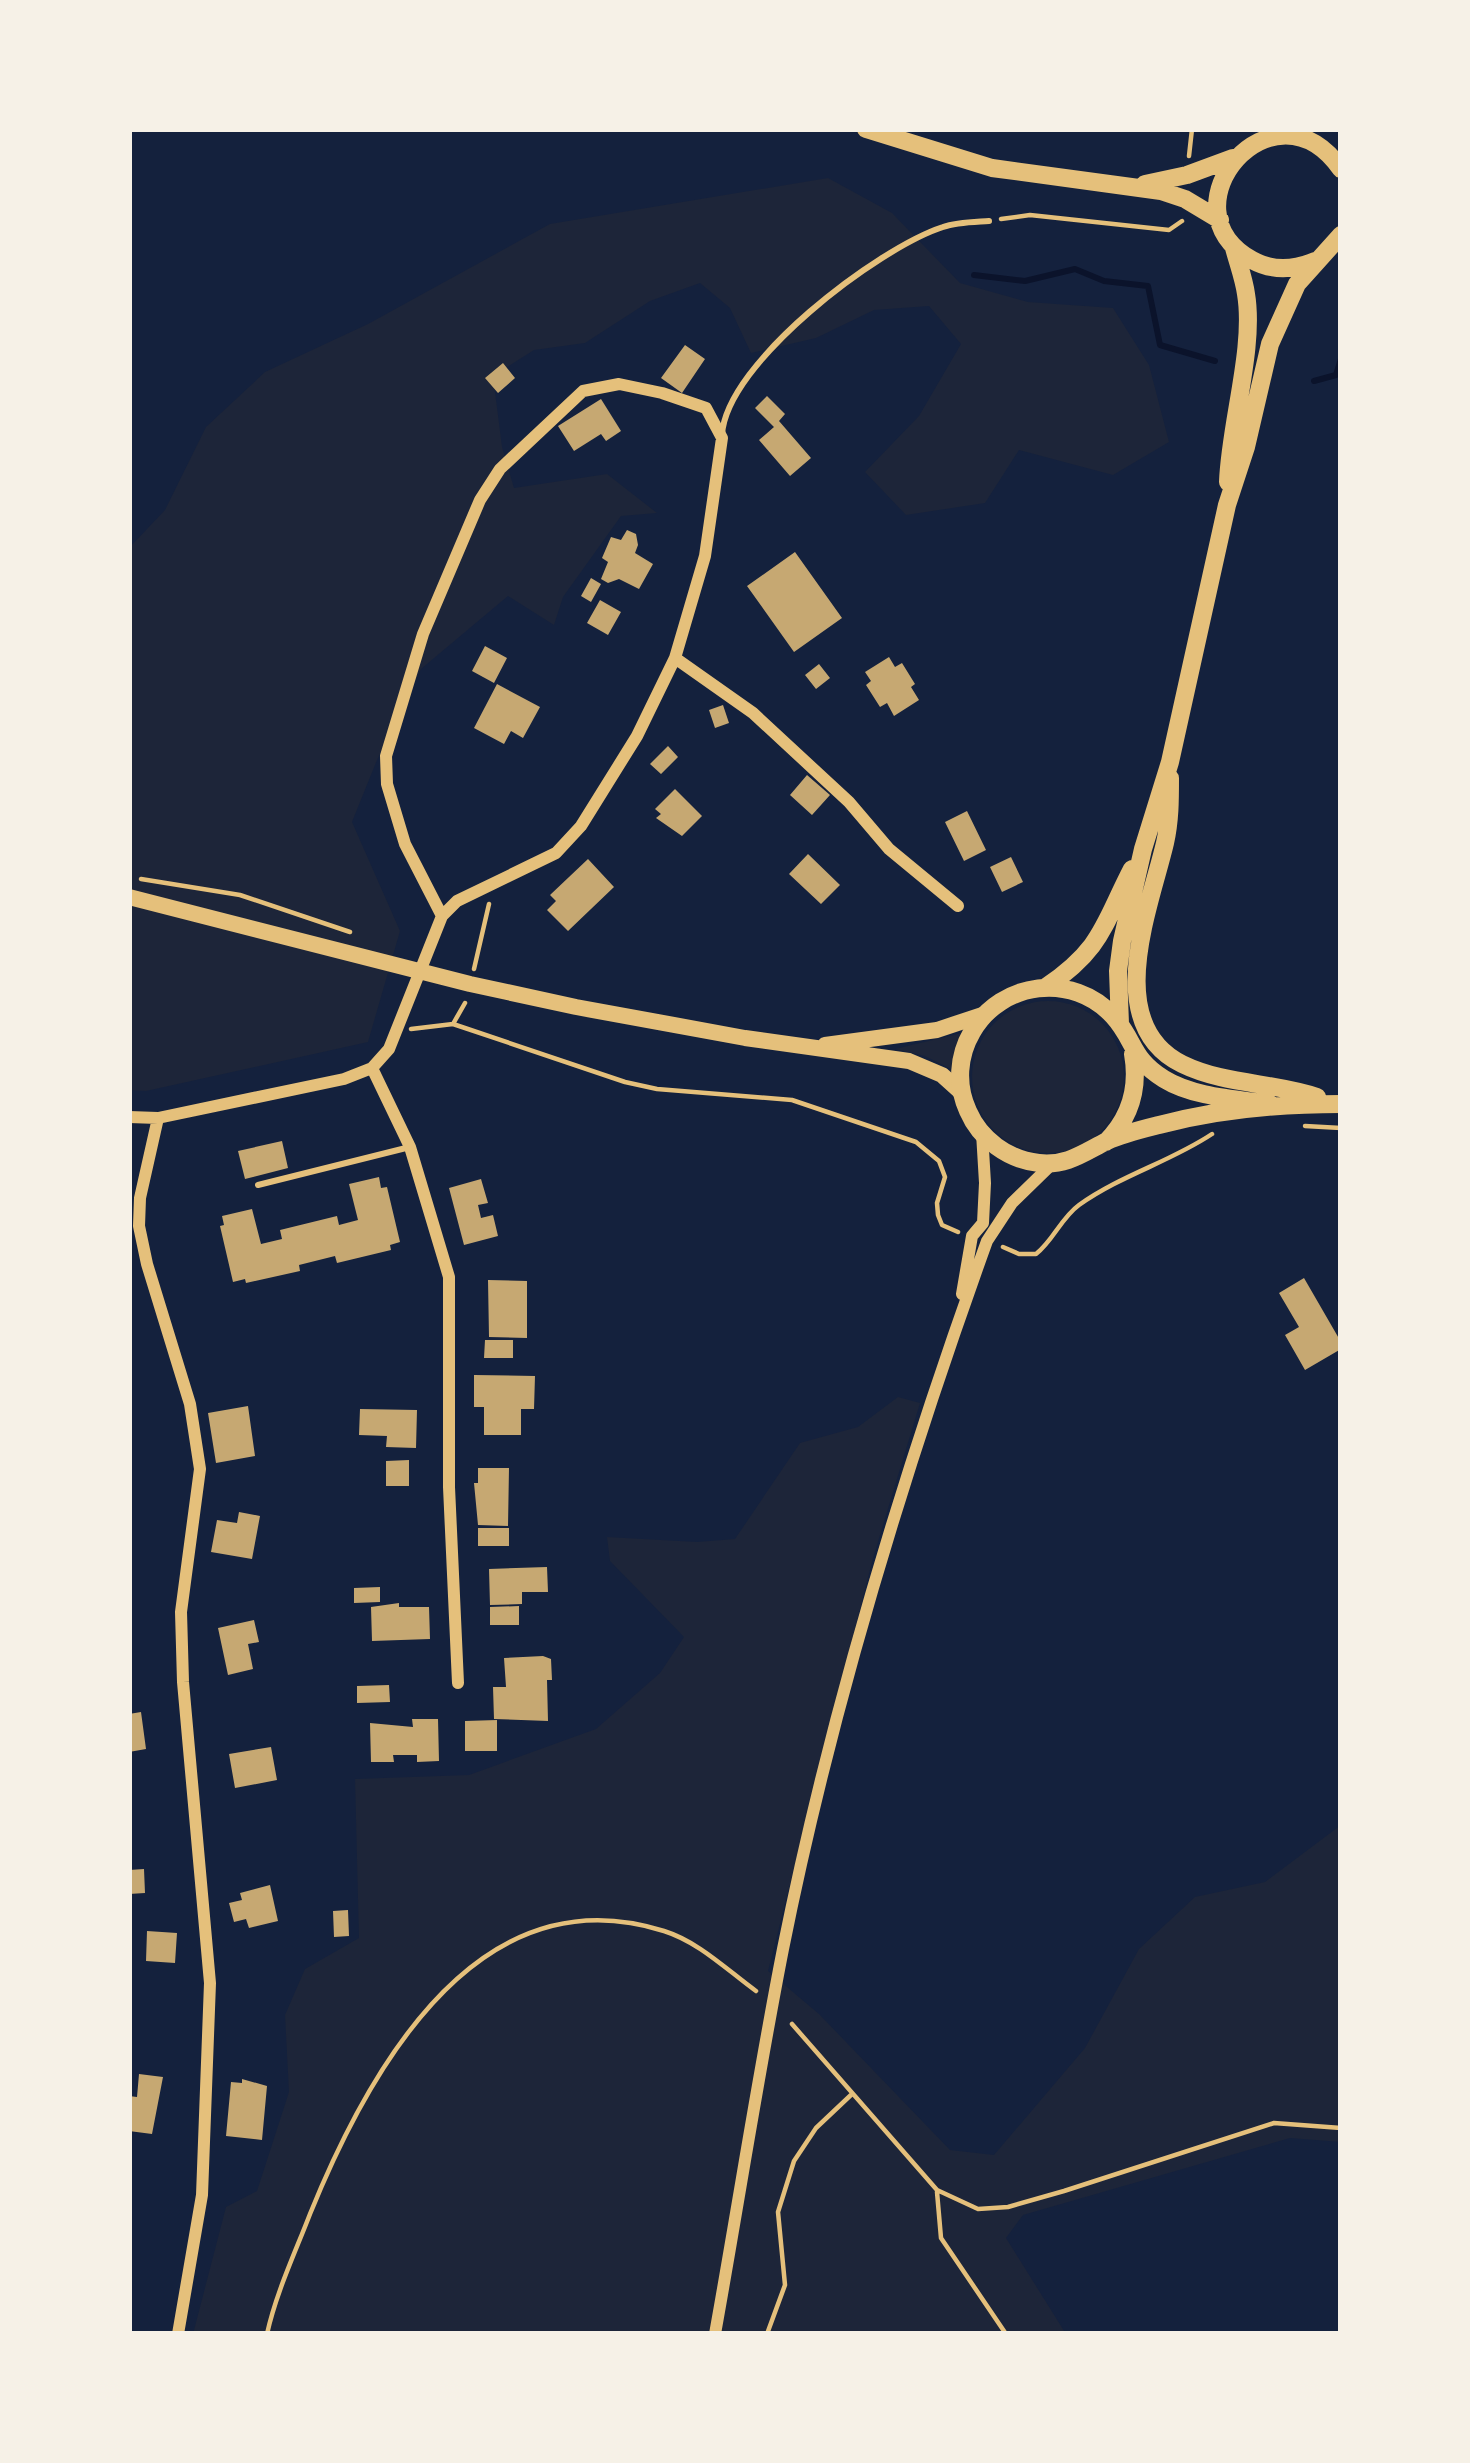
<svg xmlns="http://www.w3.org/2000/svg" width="1470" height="2463" font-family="Cabin,sans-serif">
<rect width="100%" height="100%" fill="#14213d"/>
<path fill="#1d2539" d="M828,178l64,35 68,70 68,19 85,6 36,57 20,77 -56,33 -94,-25 -34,53 -79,12 -41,-43 54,-56 42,-72 -32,-38 -55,4 -58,28 -65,15 -21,-45 -30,-25 -50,18 -65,42 -51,7 -41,26 9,71 12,41 93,-14 50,39 -36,3 -58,81 -9,28 -46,-29 -87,73 -44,91 -25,62 48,109 -32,111 -222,49 -17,-1v-542l36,-38 41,-83 59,-55 103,-48 182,-100z
M972 1077a76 76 0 1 1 152 0a76 76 0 1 1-152 0Z
M962,1033l-11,36 -26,-13 -30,-7z
M898,1397l22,6 -47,155 -105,413 51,43 131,136 44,5 91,-107 54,-99 56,-52 70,-15 76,-57v317l-51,-4 -267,77 -17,23 60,96h-873l33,-127 31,-16 32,-99 -4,-77 20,-46 54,-31 -4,-159 114,-4 127,-46 64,-56 24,-36 -74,-76 -3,-24 90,5 38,-3 65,-96 58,-16z"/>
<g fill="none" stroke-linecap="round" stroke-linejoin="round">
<path stroke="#0b132b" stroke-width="6" d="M974,275l51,6 50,-12 29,12 44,5 12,59 55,16
M1314,381l22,-6 5,-16"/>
</g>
<path fill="#c6a872" d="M685,345l20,14 -23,34 -21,-15z
M503,363l12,15 -17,15 -13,-15z
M767,396l18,18 -6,7 32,37 -21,18 -31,-36 15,-13 -19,-19z
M601,399l20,32 -15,10 -5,-7 -27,17 -16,-25z
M627,530l9,4 2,11 -3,8 18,11 -14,25 -20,-10 -11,4 -7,-4 7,-17 -6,-4 9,-21 10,3z
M795,552l47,66 -48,34 -47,-66z
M591,578l10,6 -10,18 -10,-6z
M600,600l21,12 -13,23 -21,-12z
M485,646l22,12 -13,25 -22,-12z
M889,657l6,10 7,-4 13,21 -4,3 8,13 -25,16 -7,-13 -7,4 -14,-22 5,-4 -6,-9z
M819,664l11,14 -14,11 -11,-14z
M497,684l43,23 -17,31 -12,-7 -7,13 -30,-16z
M723,705l6,18 -14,5 -6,-18z
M668,746l10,11 -17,17 -11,-10z
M807,775l23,20 -18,20 -22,-20z
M675,789l27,27 -20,20 -26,-18 5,-4 -6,-5z
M967,811l19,39 -22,11 -19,-39z
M808,854l32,31 -19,19 -32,-30z
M1011,857l12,25 -21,10 -12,-25z
M588,859l26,28 -46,44 -21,-21 9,-9 -6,-6z
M282,1141l6,27 -43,11 -7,-28z
M379,1177l2,11 6,-1 13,55 -10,3 1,5 -54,13 -2,-7 -36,9 1,6 -54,12 -1,-4 -12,3 -13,-56 4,-1 -2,-9 30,-7 9,35 21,-5 -2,-9 57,-14 2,9 19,-5 -9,-36z
M481,1179l7,24 -10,2 3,13 12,-3 5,21 -34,9 -15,-57z
M1304,1278l37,64v7l-36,21 -20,-35 14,-8 -20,-34z
M488,1280l39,1v57l-38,-1z
M485,1340h28v18h-29z
M474,1375l61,1 -1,33h-13v26h-37v-28h-10z
M248,1406l7,50 -39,7 -8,-50z
M360,1409l57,1 -1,38 -30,-1 1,-11 -28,-1z
M409,1460v26h-23v-25z
M478,1468h31l-1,58 -30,-1 -4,-42h4z
M239,1512l21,4 -8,43 -41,-7 6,-32 20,3z
M478,1528h31v18h-31z
M547,1567l1,25h-26v12l-32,1 -1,-36z
M380,1587v15l-26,1v-15z
M399,1603v4h30l1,32 -58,2 -1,-34z
M519,1606v19h-29v-18z
M254,1620l5,22 -11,2 5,25 -25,6 -10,-47z
M543,1656l8,3 1,21h-5l1,41 -54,-2 -1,-32h13l-2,-29z
M389,1685l1,17 -33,1v-17z
M141,1712l5,37 -17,3v-38z
M412,1719h26l1,42 -22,1v-7h-24l1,7h-23l-1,-39 43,4z
M497,1720v31h-32v-30z
M271,1747l6,33 -42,8 -6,-34z
M144,1869l1,24 -16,1v-24z
M270,1885l8,36 -29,7 -3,-9 -12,3 -5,-19 13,-3 -2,-7z
M348,1910l1,26 -15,1 -1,-26z
M147,1931l30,2 -2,30 -29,-2z
M139,2074l24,3 -11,57 -23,-3v-35l8,1z
M242,2079l25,7 -5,54 -36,-4 5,-54 11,1z"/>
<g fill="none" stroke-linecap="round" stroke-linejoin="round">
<path stroke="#e5c07b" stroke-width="4.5" d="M1189,156l3,-27
M1001,219l29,-4 139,15 13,-9
M141,879l99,16 110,37
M474,969l15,-65
M453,1024l172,58 32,7 135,11 124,42 23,19 6,16 -8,26 1,12 4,10 16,7
M411,1029l42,-5 12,-21
M1305,1126l36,2
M1003,1247l16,7h17c17,-13 25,-36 43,-49 42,-30 91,-43 133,-71
M792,2024l145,166 41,19 30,-2 56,-16 210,-68 67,5
M937,2192l4,46 65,96
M267,2334c9,-41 28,-81 43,-120 58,-143 167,-342 354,-283 35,11 63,39 92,60
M767,2334l18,-49 -7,-73 16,-51 22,-33 36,-34"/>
<path stroke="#e5c07b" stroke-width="6" d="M722,435c4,-72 156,-187 221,-208 14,-5 32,-5 46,-6
M258,1185l152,-38"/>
<path stroke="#e5c07b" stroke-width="12" d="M675,658l78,55 96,89 40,47 69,57
M372,1068l38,79 39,130v210l9,196
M129,1117l29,1 186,-39 28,-11 17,-19 53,-133 15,-15 99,-48 25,-27 56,-90 38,-78 30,-102 17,-118 -16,-30 -44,-15 -43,-9 -36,7 -83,78 -20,31 -57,134 -37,122 1,28 18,60 37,72
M158,1118l-18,80 -1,28 8,38 43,140 10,65 -19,143 2,70 27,301 -8,212 -24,139
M962,1294l10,-58 11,-13 2,-40 -3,-50
M715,2334c23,-128 43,-258 68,-385 48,-240 121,-478 204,-708l25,-38 39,-38"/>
<path stroke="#e5c07b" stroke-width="16" d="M129,897l341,87 106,23 169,31 164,23 33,14 20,18
M825,1045l112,-15 48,-16"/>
<path stroke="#e5c07b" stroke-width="18" d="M866,129l126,39 169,23 24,8 35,21
M1145,184l42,-9 46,-17
M1315,261c-21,9 -43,10 -63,-1 -93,-52 22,-187 89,-91
M1228,482c2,-58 27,-134 18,-188 -2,-15 -8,-31 -12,-46
M1170,778c0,22 0,43 -5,65 -15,64 -64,181 17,221 43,21 91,18 135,33
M1046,987c57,-39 57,-62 86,-118
M1120,1024l-2,-53 4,-30 21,-92 27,-87 57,-257 19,-58 24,-103 27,-60 44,-49
M1270,1104c-34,-5 -77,-7 -106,-25 -33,-20 -29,-39 -51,-63 -40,-44 -112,-35 -141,16 -14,24 -16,53 -4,79 12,28 40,49 71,52 28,3 44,-10 68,-22 15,-7 36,-12 52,-16 60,-16 120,-21 182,-21
M1106,1142c25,-25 33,-54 27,-88"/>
</g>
<rect width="1470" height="2463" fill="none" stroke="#f6f1e7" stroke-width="264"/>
</svg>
